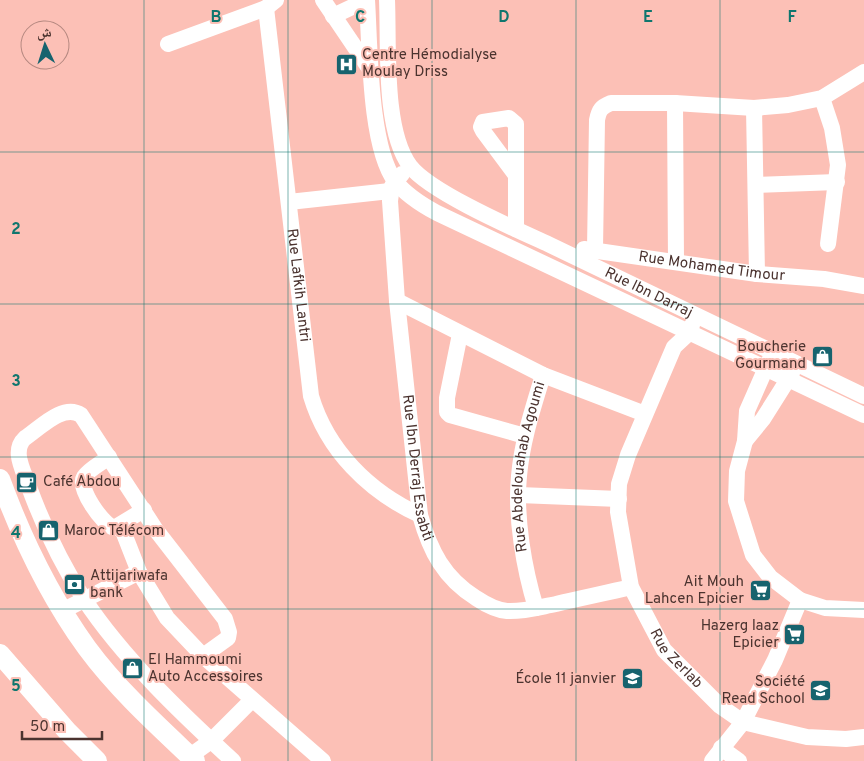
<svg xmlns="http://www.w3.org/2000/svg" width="864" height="761" font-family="Overpass,'Noto Naskh Arabic',sans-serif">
<rect width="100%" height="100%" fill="#fcc0b6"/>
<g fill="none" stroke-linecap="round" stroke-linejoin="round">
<g stroke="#fff" stroke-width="16">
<path d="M323,0l48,71"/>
<path d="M367,0c3,45 2,146 28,181 11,14 27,24 42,32l427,202"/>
<path id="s1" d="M387,0c2,45 -4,130 23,166 20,26 105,63 138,78 105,51 210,102 316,152"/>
<path id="s2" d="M266,8l45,388c16,54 58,96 109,119"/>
<path d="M333,16l34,-16"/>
<path d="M168,44l98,-36 10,-8"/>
<path d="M822,98l10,30 6,37 -10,79"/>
<path d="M675,103l1,158"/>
<path d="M754,108l3,166"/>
<path id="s3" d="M402,174l-10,12 -2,15 7,100 23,214c10,36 24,63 56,83 9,6 19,12 31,13 16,1 33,-4 49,-7 25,-6 50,-11 75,-17"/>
<path d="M515,174l-32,-43 -2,-4 2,-5 26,-4 7,6v105"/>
<path d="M757,185l80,-3"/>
<path d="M289,202l101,-11"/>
<path id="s4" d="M584,249l173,25 67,5 40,7"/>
<path d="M595,249l2,-129c2,-10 4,-13 14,-17h64l79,5 34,-3 34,-7 42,-26"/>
<path d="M397,301l146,74 102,39"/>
<path id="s5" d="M692,325l-4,9 -14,13 -46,108 -9,29 -1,28 13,75 33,63 56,56 23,16 64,15 39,2 18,-2"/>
<path d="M460,334l-13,64v14l3,3 75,21"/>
<path d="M769,361l-22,50 -2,30 -8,30 -1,30 17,54 17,22 30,23 25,8 39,2"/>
<path d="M745,441l18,-22 29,-46"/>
<path d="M109,457c-7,6 -20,12 -25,20 -7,11 19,48 30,51l30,-18"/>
<path d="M519,495l100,4"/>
<path d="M121,526l18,46 28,46 36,38 120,105"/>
<path id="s6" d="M536,608c-12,-39 -21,-91 -17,-132 3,-35 14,-68 24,-101"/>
<path d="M62,611l77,-39"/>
<path d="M203,656l25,-18 1,-6 -4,-13 -69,-89 -75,-115c-18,-12 -41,13 -56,23 -14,13 -1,33 4,49 14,38 33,78 55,112 39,59 97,114 149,162"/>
<path d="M721,748l18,13"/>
<path d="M190,756l21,-15 41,-41"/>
<path d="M712,761l31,-39 32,-62 25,-60"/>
</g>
<path stroke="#fff" stroke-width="20" d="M0,479c22,60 50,118 87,169 31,42 71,78 108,113
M0,654l67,77 30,30"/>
</g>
<path fill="none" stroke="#0f766e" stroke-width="1" stroke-opacity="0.55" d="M144,0v761M288,0v761M432,0v761M576,0v761M720,0v761M0,152h864M0,304h864M0,457h864M0,609h864"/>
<defs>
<symbol id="hospital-square" viewBox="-11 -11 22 22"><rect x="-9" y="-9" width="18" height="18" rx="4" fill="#17636e" stroke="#fcc0b6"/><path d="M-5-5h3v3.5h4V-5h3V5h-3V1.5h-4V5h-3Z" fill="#fff"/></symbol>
<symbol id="shop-square" viewBox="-11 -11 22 22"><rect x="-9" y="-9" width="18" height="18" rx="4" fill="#17636e" stroke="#fcc0b6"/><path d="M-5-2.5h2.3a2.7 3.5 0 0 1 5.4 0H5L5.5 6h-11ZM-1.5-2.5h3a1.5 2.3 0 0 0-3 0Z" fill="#fff"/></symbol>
<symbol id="cafe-square" viewBox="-11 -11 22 22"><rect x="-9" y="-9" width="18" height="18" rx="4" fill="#17636e" stroke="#fcc0b6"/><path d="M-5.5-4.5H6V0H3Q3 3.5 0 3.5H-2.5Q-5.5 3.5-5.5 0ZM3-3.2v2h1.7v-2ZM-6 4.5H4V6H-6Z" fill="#fff"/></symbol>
<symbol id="bank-square" viewBox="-11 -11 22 22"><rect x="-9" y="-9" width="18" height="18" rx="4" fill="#17636e" stroke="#fcc0b6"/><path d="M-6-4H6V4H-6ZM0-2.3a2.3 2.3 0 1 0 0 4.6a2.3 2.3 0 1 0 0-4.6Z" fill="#fff"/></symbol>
<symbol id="supermarket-square" viewBox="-11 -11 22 22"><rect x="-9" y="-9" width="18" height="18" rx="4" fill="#17636e" stroke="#fcc0b6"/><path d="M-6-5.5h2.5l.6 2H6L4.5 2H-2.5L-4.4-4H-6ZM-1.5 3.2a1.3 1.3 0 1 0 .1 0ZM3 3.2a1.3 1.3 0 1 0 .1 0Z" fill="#fff"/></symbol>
<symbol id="school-square" viewBox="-11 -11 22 22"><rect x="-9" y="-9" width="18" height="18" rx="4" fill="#17636e" stroke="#fcc0b6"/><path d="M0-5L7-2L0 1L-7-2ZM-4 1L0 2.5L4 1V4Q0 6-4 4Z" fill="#fff"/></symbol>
</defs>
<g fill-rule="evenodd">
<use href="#hospital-square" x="334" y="52" width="25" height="25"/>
<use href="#shop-square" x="810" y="344" width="25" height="25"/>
<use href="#cafe-square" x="14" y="470" width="25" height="25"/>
<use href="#shop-square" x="36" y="518" width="25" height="25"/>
<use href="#bank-square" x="62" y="572" width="25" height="25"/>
<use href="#supermarket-square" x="748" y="578" width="25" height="25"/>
<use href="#supermarket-square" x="782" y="622" width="25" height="25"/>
<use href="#shop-square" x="120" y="656" width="25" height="25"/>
<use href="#school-square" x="620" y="666" width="25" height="25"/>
<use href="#school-square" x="808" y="678" width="25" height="25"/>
</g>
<g text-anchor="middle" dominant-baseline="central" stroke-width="4" stroke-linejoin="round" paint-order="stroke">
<g font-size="15" fill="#4b332f" stroke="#fcc0b6" text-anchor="start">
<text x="362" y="55">Centre Hémodialyse<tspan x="362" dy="17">Moulay Driss</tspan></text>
<text x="806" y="347" text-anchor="end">Boucherie<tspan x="806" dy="17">Gourmand</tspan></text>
<text x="43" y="482">Café Abdou</text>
<text x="64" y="531">Maroc Télécom</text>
<text x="90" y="576">Attijariwafa<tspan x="90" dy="17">bank</tspan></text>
<text x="744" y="582" text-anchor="end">Ait Mouh<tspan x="744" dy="17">Lahcen Epicier</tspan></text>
<text x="779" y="626" text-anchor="end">Hazerg Iaaz<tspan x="779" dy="17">Epicier</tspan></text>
<text x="148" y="660">El Hammoumi<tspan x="148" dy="17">Auto Accessoires</tspan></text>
<text x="616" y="679" text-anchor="end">École 11 janvier</text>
<text x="805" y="682" text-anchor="end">Société<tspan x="805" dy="17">Read School</tspan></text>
</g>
<g font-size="15" fill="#4b332f" stroke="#fcc0b6">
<text stroke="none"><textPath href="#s4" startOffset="129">Rue Mohamed Timour</textPath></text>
<text stroke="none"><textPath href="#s2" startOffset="279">Rue Lafkih Lantri</textPath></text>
<text stroke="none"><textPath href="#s1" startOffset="441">Rue Ibn Darraj</textPath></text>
<text stroke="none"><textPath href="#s3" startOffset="299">Rue Ibn Derraj Essabti</textPath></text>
<text stroke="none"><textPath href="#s6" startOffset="144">Rue Abdelouahab Agoumi</textPath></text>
<text stroke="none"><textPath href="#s5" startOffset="366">Rue ZerIab</textPath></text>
</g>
</g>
<g font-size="16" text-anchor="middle" font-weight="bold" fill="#0f766e" stroke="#fcc0b6" stroke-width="4" stroke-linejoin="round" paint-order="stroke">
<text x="216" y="22">B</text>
<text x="360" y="22">C</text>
<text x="504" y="22">D</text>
<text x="648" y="22">E</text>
<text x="792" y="22">F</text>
<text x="16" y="234">2</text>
<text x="16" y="386">3</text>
<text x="16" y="538">4</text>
<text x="16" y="691">5</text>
</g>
<g transform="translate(45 45) rotate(356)"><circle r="24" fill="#fcc0b6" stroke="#b58880"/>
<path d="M0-4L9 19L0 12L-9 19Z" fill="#17636e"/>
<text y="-8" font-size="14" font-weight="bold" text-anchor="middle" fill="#4b332f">ش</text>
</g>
<path d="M22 731v8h80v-8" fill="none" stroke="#4b332f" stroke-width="2.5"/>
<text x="30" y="731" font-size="15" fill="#4b332f" stroke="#fcc0b6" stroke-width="4" paint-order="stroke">50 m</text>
</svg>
